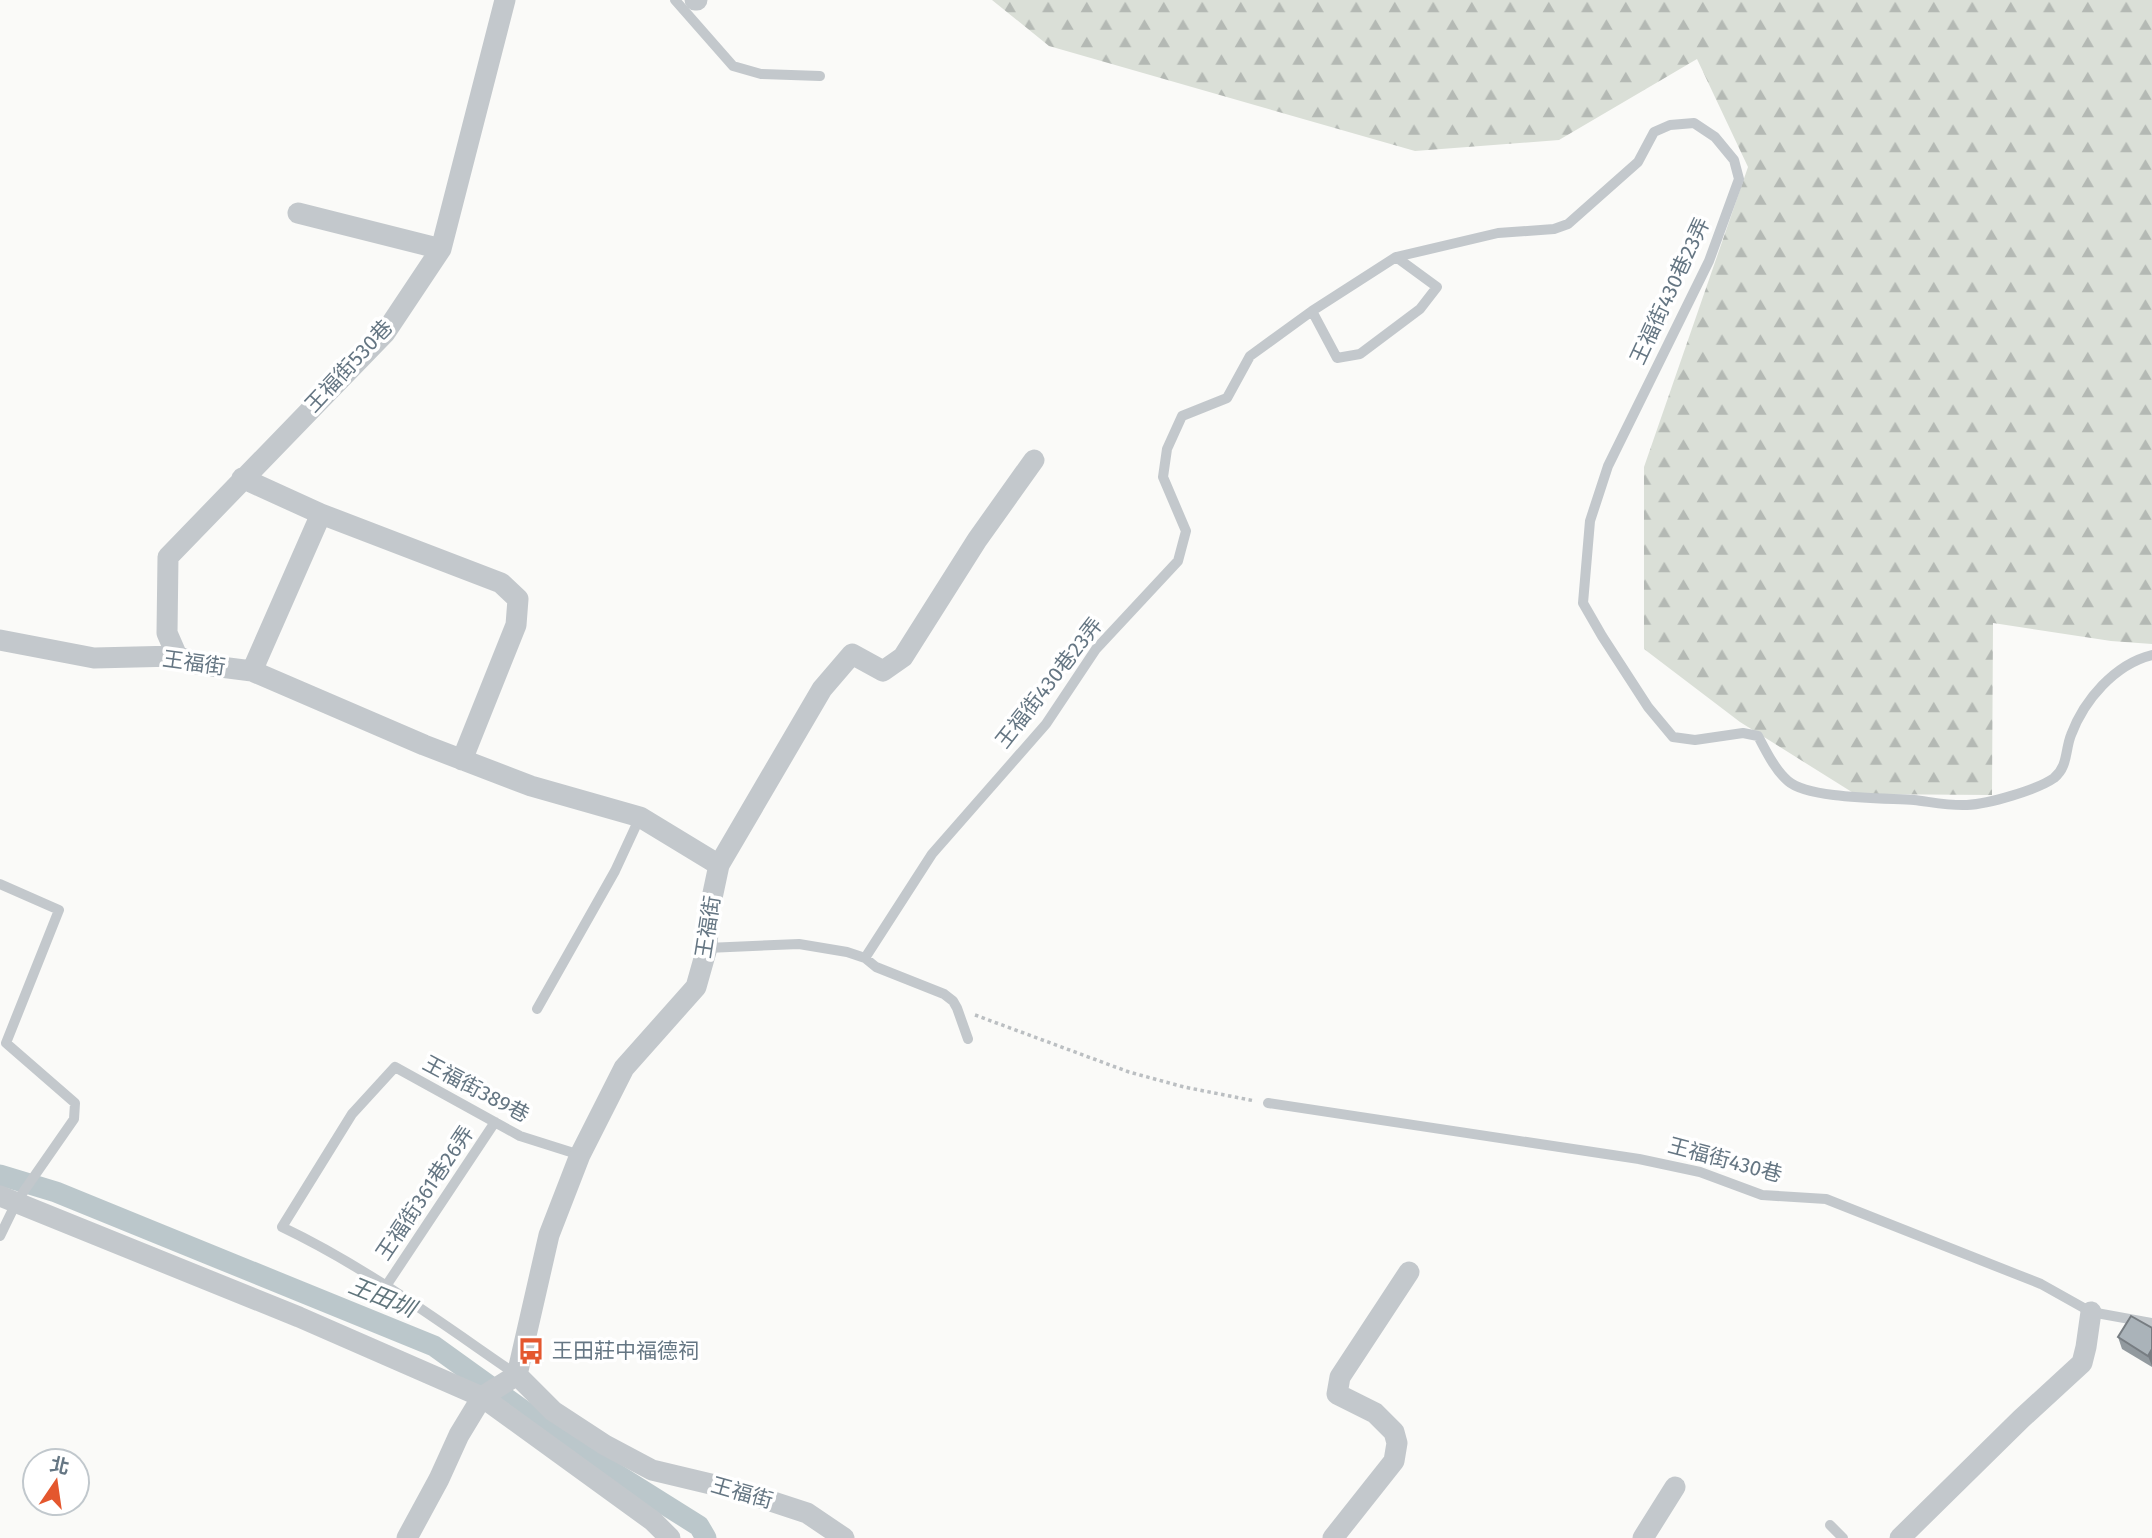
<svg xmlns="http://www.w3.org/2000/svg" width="2152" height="1538" font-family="'Fira Sans','Noto Sans TC',sans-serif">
<defs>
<pattern id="forest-firs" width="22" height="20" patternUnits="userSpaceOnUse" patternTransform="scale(1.75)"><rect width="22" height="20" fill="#dadfd7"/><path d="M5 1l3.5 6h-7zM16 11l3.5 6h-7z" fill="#b4b9b4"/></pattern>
</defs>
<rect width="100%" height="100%" fill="#fafaf8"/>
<path fill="url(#forest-firs)" d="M992,0h1160v644l-41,-3 -118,-18 -1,172 -137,-1 -115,-72 -96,-73v-182l104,-300 -51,-108 -138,81 -144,11 -366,-105z"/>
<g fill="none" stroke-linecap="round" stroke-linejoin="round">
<path stroke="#bbc7cb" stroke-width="21" d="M0,1175l56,17 378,154 147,106 118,74 7,12"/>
<path stroke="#bbbfc2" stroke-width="3.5" stroke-dasharray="3.5 3.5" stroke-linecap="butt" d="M975,1015l154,57 55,15 71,14"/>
<path stroke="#c3c8cc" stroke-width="10" d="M675,0l58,66 28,8 59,2
M1312,311l25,47 23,-4 60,-45 17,-22 -41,-30
M0,884l59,26 -53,133 69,60 -1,16 -57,82 -17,35
M707,948l92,-4 48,8 18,6 11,9 68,27 9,7 4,7 11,31
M865,958l67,-104 114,-130 50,-75 82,-88 8,-30 -23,-54 4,-28 15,-33 45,-18 23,-42 62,-45 84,-54 102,-24 56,-4 14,-5 70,-62 16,-30 16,-7 24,-2 21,14 19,23 5,19 -30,82 -101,205 -18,55 -7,82 19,33 46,71 25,30 22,3 48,-7 15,3c8,15 17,34 30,45 20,18 97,17 126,19 17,2 36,6 53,5 21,-1 70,-15 87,-27 14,-11 11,-28 17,-43 13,-35 44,-71 81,-80
M537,1009l78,-138 25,-54
M1268,1103l371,56 61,13 62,23 64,4 215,85 50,28 61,11
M386,1286l109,-164
M517,1375c-76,-52 -151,-108 -235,-148l70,-113 43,-47 125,69 60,19
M1830,1525l13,13"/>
<path stroke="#c3c8cc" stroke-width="21" d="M695,0h2
M298,213l143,36
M242,478l79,36 180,69 17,16 -2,26 -54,135
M0,640l94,18 83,-2 20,8 55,7 172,74 107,41 109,31 79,48
M177,656l-10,-23 1,-76 217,-224 56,-84 64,-249
M252,671l69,-157
M0,1196l299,121 183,80 171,124 17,17
M517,1375l32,-140 31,-80 44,-87 72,-81 11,-39 2,-36 10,-47 103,-176 30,-35 31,17 20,-14 74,-117 57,-80
M517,1375l36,36 52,34 47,25 88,21 67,22 37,25
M407,1538l32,-59 20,-44 23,-38 35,-22
M1333,1538l61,-77 3,-18 -3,-11 -19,-19 -38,-19 3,-17 69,-105
M1643,1538l32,-51
M1900,1538l121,-119 61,-56 4,-16 5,-35"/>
</g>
<path fill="#929a9f" d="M2152,1328v39l-30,-18 -4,-12z"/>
<path fill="#777d82" d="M2152,1349v17l-4,-10z"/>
<path fill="#aab3b9" stroke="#777d82" stroke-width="2" d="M2131,1316l21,12v21l-4,7 -30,-19z"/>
<defs>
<symbol id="bus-bare" viewBox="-9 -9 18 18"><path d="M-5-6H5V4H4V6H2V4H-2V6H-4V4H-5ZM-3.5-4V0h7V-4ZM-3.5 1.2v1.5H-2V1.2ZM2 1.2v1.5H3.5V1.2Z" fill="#e4572e" stroke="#fff" stroke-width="2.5" paint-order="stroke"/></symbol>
</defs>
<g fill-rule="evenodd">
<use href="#bus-bare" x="512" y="1332" width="38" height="38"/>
</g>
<g text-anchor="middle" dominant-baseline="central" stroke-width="7" stroke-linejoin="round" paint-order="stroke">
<g font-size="21" fill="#657683" stroke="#fff">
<text transform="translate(1670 291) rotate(-65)">王福街430巷23弄</text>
<text transform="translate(349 366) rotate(-47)">王福街530巷</text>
<text transform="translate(194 663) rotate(8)">王福街</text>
<text transform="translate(1049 683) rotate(-52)">王福街430巷23弄</text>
<text transform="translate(708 927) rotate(-81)">王福街</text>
<text transform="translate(476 1089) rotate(28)">王福街389巷</text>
<text transform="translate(1725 1160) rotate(15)">王福街430巷</text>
<text transform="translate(425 1193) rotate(-56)">王福街361巷26弄</text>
<text transform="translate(742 1493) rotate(16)">王福街</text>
</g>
<g font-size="21" fill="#657683" stroke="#fff" text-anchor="start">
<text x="552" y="1351">王田莊中福德祠</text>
</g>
<g font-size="23" font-style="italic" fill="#60757c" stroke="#fff">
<text transform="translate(382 1297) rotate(22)">王田圳</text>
</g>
</g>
<g transform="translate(56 1482) rotate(13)"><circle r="33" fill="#ffffff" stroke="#c1c8cd" stroke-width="2"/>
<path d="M0-5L12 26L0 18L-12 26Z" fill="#e4572e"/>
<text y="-10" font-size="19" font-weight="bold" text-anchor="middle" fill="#657683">北</text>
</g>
</svg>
